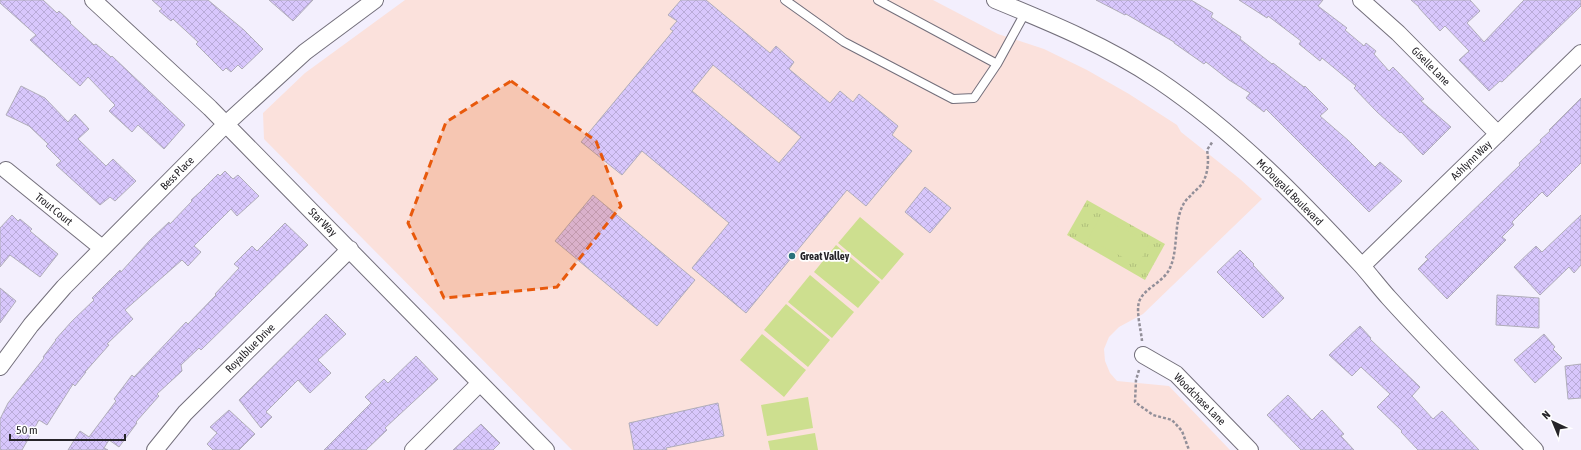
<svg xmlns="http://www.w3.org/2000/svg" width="1581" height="450" viewBox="0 0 1581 450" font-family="'Asap Condensed',sans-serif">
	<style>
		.education { fill: #fbe1dc }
		.park { fill: url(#park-tufts) }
		.pitch { fill: #cddf8f }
		.building { fill: url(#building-cross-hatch); stroke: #b0adb9; fill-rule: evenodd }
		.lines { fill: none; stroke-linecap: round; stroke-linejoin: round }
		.service-casing { stroke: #736f7b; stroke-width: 10 }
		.minor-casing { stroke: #736f7b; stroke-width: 18 }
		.path { stroke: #928f99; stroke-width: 2.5; stroke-dasharray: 3 2; stroke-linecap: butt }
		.service { stroke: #fff; stroke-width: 8 }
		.minor { stroke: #fff; stroke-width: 16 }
		.marked { fill: #e8590c; fill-opacity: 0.2; stroke: #e8590c; stroke-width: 3; stroke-dasharray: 8 5; stroke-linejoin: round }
		.poi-dot { fill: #29717b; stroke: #fff; stroke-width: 1.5 }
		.labels { text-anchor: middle; stroke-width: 3.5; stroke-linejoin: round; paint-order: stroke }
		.street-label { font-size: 11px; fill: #262429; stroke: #fff }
		.poi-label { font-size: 11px; font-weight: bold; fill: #262429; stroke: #fff; text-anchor: start }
	</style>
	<defs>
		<pattern id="park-tufts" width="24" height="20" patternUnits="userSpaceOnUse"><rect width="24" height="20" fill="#cddf8f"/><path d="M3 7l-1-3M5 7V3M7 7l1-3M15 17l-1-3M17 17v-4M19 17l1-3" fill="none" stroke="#b0bf7b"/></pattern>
		<pattern id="building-cross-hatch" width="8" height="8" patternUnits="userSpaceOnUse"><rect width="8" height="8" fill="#d8c7fc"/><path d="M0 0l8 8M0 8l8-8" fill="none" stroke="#b9abd8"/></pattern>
	</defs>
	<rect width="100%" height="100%" fill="#f3effd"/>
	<path class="education" d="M405,0H933L998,34L1044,49L1087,70L1129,94L1177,125L1181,132L1240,179L1262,199L1143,314L1119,327L1109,337L1104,349L1105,361L1110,373L1117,381L1169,386L1230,450H572L264,139L263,113L305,73Z"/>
	<path class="park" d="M1087,200L1165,244L1145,280L1067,235Z"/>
	<path class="pitch" d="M860,217L904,254L882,280L838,243Z
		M1100,217L1150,243L1138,265L1088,239Z
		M836,245L880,282L858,308L814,272Z
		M810,275L854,312L832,338L788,302Z
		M786,304L830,340L808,367L764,330Z
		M762,334L806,370L784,397L740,360Z
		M808,397L813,428L767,436L761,405Z
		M815,433L818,450H770L768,441Z"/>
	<path class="building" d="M0,0H43L57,13L59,11L71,22L70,23L94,45L96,44L111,57L112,56L185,125L164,149L138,125L132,132L109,111L115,105L88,77L80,86L30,40L36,35L0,3Z
		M152,0H208L244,30L263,49L242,69L238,65L231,72L226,68L223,71L196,44L198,42L173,19L171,21L159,11L162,9Z
		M269,0H313L293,21Z
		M681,0H706L770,53L776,46L794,62L789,69L830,103L840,91L853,102L859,94L898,126L892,135L912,151L866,206L847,190L746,313L692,268L729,223L642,151L622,175L581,142L673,31L670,29L677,21L668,15ZM713,65L801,137L779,163L692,91Z
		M1096,0H1191L1213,13L1211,17L1241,37L1240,39L1272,64L1273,63L1304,87L1305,86L1328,109L1320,116L1349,141L1375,167L1380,162L1402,181L1369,212L1266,109L1264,112L1246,98L1250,93L1229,80L1206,62L1204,64L1174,43V42L1126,14L1125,15Z
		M1239,0H1323L1318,6L1347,28L1345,30L1364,46L1366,43L1376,51L1374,54L1389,71L1393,67L1424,99L1421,101L1451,127L1423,155L1401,132L1400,133L1377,112L1354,88L1356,86L1322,58L1320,61L1299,44L1301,41L1268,16L1267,18Z
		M1411,0H1470L1480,11L1467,23L1484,42L1524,0H1581V6L1502,82L1500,81L1489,91L1459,60L1469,51L1445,26L1440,31L1419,8V7Z
		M21,86L45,98L68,122L75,114L89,129L78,139L106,166L113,159L136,181L115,201L110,197L100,205L56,165L61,161L46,146L48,144L29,126L6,115Z
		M1581,98V163L1547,197L1542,192L1512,222L1514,225L1502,237L1506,240L1447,299L1418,269L1428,259L1425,257L1520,165L1519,163L1541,142L1540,140L1550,131L1549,130Z
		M225,171L233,179L238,175L259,196L237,216L231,209L194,246L201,252L188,266L182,260L125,310L133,319L107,344L109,345L85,372H86L75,386L73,384L47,425L39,420L22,450H0V419L8,403L44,358L43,357L56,340H55L72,321L94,300L92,298L120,270L121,272L150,240L169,222L170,224L192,201L191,200L200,192L218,174L220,176Z
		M925,187L951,208L930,233L905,212Z
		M593,195L695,280L657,326L555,241Z
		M12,215L18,221L20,219L32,229L30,231L58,254L40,277L10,255L0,267V228Z
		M1581,215V265L1574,273L1569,267L1540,295L1514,267L1536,246L1542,252Z
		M285,223L308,245L201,350L199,348L181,365L182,371L157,394L159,396L136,422L137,423L119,447L109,440L104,448L108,450H68L80,431L89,437L116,401L114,399L132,375L134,377L186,322L188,324L216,295L215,294L239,268L234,264L252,246L257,251Z
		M1240,250L1254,264L1253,265L1284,298L1263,318L1217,272Z
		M0,288L16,301L0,323Z
		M1497,295L1539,298V328L1496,325Z
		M326,314L346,334L318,360L331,373L310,393L298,380L266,412L272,417L261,428L239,400Z
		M1360,326L1371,338L1370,339L1420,387L1412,396L1433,419L1442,411L1479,450H1418L1401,432L1402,431L1377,407L1390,394L1361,367L1352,376L1329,355Z
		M1544,334L1555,347L1553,349L1562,358L1535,383L1514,360Z
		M416,356L438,379L385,428L387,430L366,450H324L371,403L365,397L384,379L388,383Z
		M1581,364V398L1568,399L1565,366Z
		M1288,395L1312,420L1322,410L1344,434L1341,436L1354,450H1301L1267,415Z
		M718,403L724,436L666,448L667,450H634L629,423Z
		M229,410L255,434L239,450H213L207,444L217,433L210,427Z
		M481,424L500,443L493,450H453Z"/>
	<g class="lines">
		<g class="service-casing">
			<path id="service" d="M785,0L844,42L953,99L974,98L997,64L1025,13
				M878,0L997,64"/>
		</g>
		<g class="minor-casing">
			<path id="minor" d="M93,0L210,108L546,450
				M995,0C1051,23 1107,46 1158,80C1235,132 1299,198 1361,265C1371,276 1379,287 1389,298C1436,350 1486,399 1535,450
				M1361,0L1398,33L1498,134
				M6,170L102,248
				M1362,266L1581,53
				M1143,355L1176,374L1250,450
				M0,367L31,325L64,287L226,124L305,52L375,0
				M155,450L185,413L350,249
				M413,450L480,383"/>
		</g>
		<path class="path" d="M1142,341C1141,330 1136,312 1139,302C1143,289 1162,283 1169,270C1179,251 1173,224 1183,205C1185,200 1190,197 1193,193C1196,190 1201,186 1203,182C1208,173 1209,160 1207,150L1213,141
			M1139,370L1136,380L1135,402L1153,415L1172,420L1182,431L1189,450"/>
		<use href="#service" class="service"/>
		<use href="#minor" class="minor"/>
	</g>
	<path class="marked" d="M511,81L596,141L621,206L557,287L444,298L408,223L446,122Z"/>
	<circle class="poi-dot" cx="792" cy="256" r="4"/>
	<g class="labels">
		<g class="street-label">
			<text transform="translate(1431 66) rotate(45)" y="4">Giselle Lane</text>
			<text transform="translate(1471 160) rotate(-44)" y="4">Ashlynn Way</text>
			<text transform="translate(177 173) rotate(-45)" y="4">Bess Place</text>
			<text transform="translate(1290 192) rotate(45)" y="4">McDougald Boulevard</text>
			<text transform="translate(54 209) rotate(39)" y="4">Trout Court</text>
			<text transform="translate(323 222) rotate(45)" y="4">Star Way</text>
			<text transform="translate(250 348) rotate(-45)" y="4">Royalblue Drive</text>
			<text transform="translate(1200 399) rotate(45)" y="4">Woodchase Lane</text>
		</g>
		<g class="poi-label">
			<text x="800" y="260">Great Valley</text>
		</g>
	</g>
	<g transform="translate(1553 422) rotate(316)" stroke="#ffffff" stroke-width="3" paint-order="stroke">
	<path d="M0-3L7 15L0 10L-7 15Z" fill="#262429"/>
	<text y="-6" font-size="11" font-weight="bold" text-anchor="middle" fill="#262429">N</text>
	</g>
	<path d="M10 434v6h115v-6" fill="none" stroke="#262429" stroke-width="2"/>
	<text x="16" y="434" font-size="12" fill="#262429" stroke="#ffffff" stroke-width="3" paint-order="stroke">50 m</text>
</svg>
